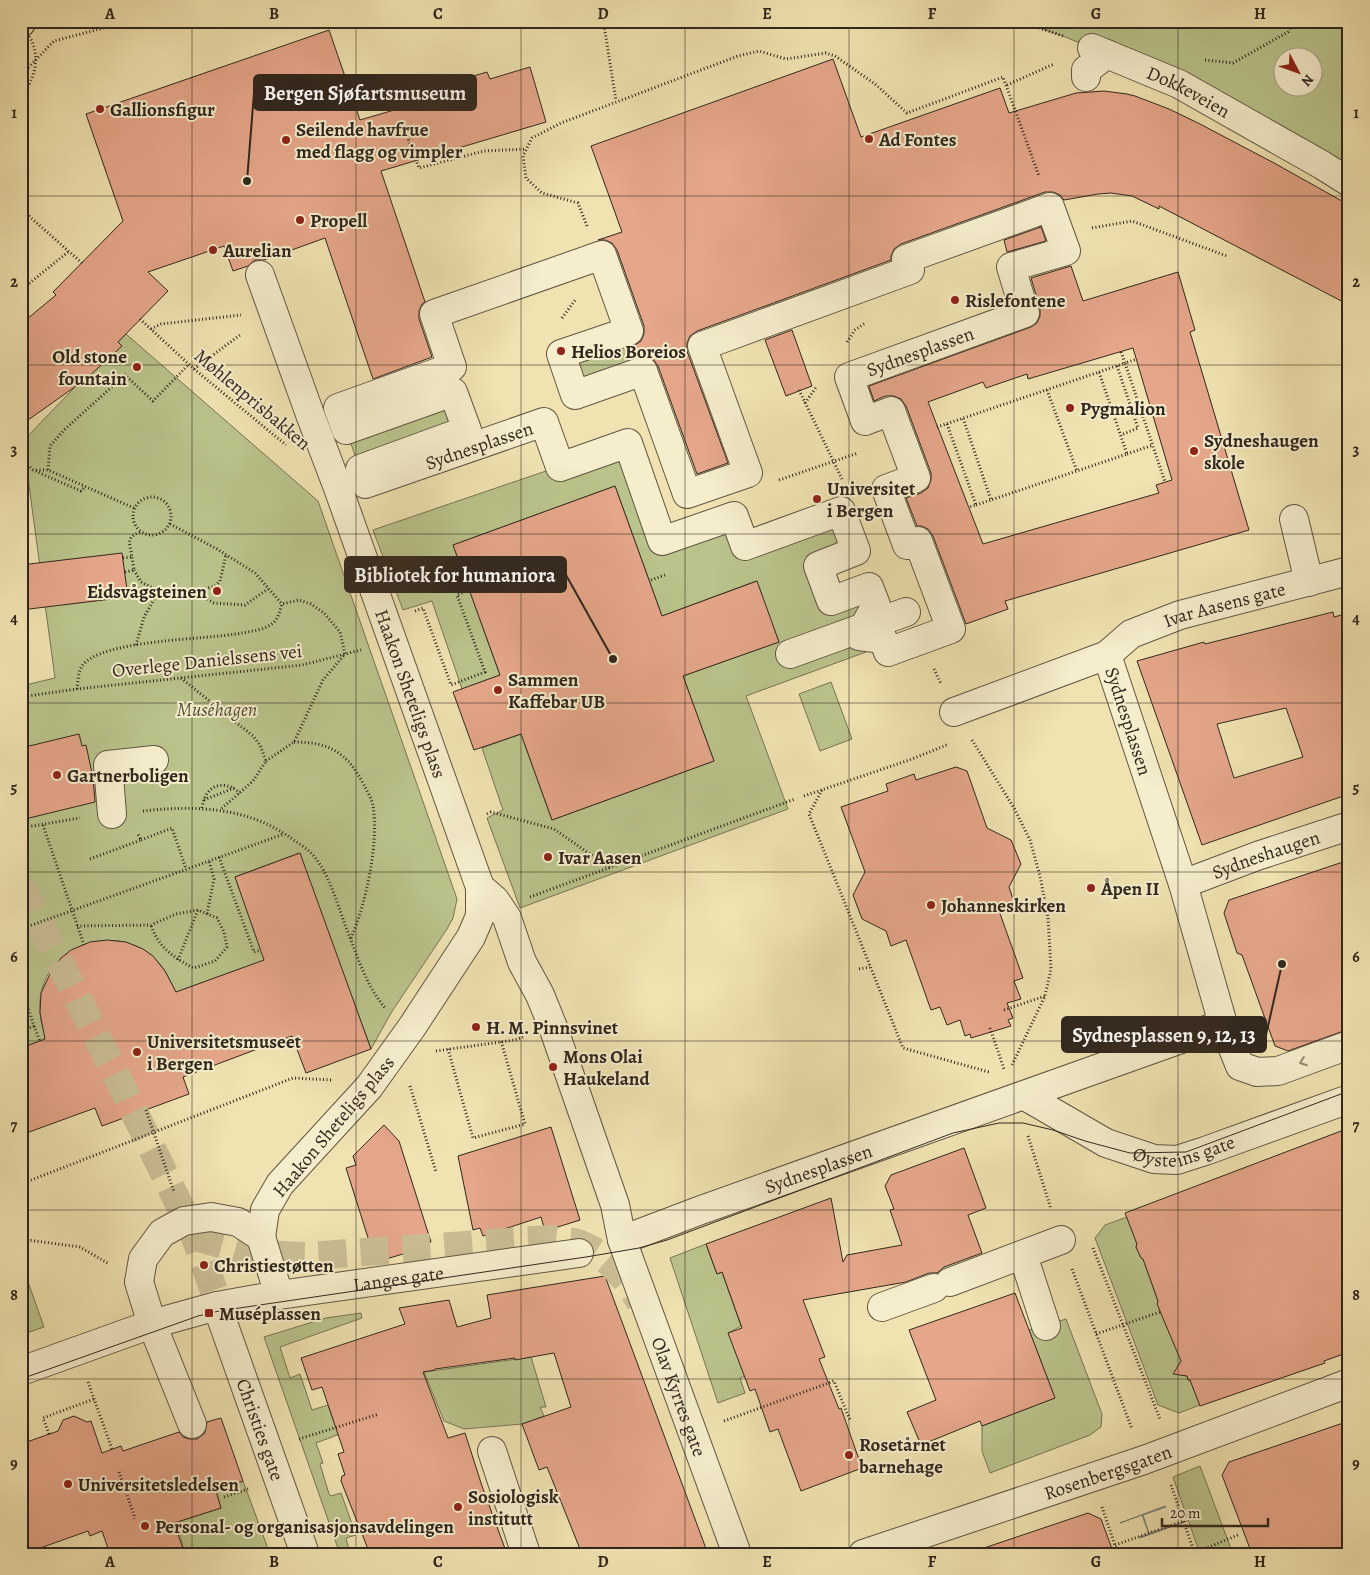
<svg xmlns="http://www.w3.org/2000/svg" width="1370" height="1575" viewBox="0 0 1370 1575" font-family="Alegreya,serif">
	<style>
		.green { fill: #bac38b; stroke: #767554; fill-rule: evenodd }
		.water { fill: #a0bbb8; stroke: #74807a }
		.building { fill: #e5a689; stroke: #31271e; fill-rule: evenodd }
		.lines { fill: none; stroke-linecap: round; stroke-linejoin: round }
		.minor-tunnel { stroke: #cabd94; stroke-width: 28; stroke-dasharray: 28 14; stroke-linecap: butt }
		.minor-casing { stroke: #615643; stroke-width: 30 }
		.highway-casing { stroke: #31271e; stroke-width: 30 }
		.path { stroke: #31271e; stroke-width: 3; stroke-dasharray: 1 2.5; stroke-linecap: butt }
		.minor { stroke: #f5edcc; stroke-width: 28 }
		.highway { stroke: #f0e3b1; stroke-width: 28 }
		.tram { stroke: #31271e; stroke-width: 1 }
		.path-bridge { stroke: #31271e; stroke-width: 3; stroke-dasharray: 1 2.5; stroke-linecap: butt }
		.oneway { stroke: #938a75 }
		.grid { fill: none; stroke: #31271e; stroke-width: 1; stroke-opacity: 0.55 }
		.poi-dot { fill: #8f2418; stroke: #f5edcc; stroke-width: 2 }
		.labels { text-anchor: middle; stroke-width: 4; stroke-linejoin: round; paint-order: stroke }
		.street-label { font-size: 19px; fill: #31271e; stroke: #f5edcc }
		.poi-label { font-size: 19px; font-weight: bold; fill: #31271e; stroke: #f5edcc; text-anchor: start }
		.park-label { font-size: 19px; font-style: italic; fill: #534e39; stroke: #f5edcc }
		.leader { fill: none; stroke: #31271e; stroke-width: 2 }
		.callout-dot { fill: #31271e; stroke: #f5edcc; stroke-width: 2 }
		.callout { fill: #31271e; stroke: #31271e; stroke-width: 2 }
		.callout-label { font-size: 20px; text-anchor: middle; font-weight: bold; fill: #fff }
		.neatline { fill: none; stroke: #31271e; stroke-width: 2 }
		.grid-label { font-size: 16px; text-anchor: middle; font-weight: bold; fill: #31271e }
	</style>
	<rect width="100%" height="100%" fill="#f0e3b1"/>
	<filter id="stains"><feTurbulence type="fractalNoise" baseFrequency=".004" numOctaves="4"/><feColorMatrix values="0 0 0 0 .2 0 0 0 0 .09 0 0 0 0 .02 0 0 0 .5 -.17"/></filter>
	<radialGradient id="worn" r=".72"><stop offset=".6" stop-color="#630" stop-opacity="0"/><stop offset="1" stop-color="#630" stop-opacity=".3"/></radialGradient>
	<path class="green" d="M1019,21H1345L1349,27V182L1159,76L1063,36ZM1282,58H1312V88H1282Z
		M629,331L643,371L575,395L561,354Z
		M126,334L318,501L457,899L453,918L447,929L391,1013L371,1049L299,853L235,877L265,960L176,992C169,979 164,966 153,957C116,923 50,944 41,994C38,1009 41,1024 46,1039L21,1048V686L55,678L23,441Z
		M453,392L467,430L360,469L346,430Z
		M628,443L662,541L734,516L745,546L841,511L856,551L819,566L831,601L869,587L885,645L746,696L788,809L520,908L487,818L503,810L482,748L521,734L552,820L714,761L683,676L779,642L756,581L662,616L615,486L453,545L500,675L462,689L432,601L403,610L373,530Z
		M831,682L852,739L820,751L799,694Z
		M1127,1217L1137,1244L1136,1247L1141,1258L1143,1259L1158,1301C1157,1309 1184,1364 1190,1376L1187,1377L1188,1380H1190L1200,1405L1179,1413L1158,1405L1095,1238L1105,1225Z
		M706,1244L717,1274L722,1272L741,1326L728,1333L750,1374L740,1378L745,1393L718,1403L670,1258Z
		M21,1262L44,1327L21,1335Z
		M361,1313L362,1318L280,1347L290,1378L300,1374L312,1410L328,1405L334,1422L354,1416L390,1415L316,1443L323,1463L320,1464L329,1494L331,1496L341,1493L356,1535L346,1538L350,1554H340L264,1337L326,1318Z
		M1066,1319L1102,1414L1101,1427L1090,1435L990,1473L982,1451V1426L1055,1398L1029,1330Z
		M531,1357L546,1407H540L544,1416L522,1424L464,1429L444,1421L424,1372Z
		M1200,1466L1233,1554H1200L1173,1477Z
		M243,1481L270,1554H185L177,1525L181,1521L221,1508L216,1491Z"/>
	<path class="water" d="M1165,1506L1166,1507L1143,1515L1149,1533L1187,1521L1140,1538L1139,1537L1149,1534L1142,1515L1120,1523Z"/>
	<path class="building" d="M329,30L360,120L449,94L446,84L487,72L490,79L530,67L546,122L381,171L425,302L422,304L419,311V319L432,357L373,379L325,238L264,260H255L248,266L233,271L224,246L148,272L168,291L118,342L122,346L86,379L21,425V324L56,295L53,292L123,221L86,114Z
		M833,59L861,137L1000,88L1009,113L1076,93L1104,91L1127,94L1135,96L1169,109L1200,124L1274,163L1349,205V305L1159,206V209L1132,196L1111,193L1098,194L1064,200L1060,195L1053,192H1045L901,244L894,249L891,256V260L697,331L690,336L687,343V351L728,463L697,474L658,366L653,359L645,356H638L634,346L641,341L644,334V326L617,250L612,243L605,240H598L622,232L591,146Z
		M1041,227L1046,241L1007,252L1004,240Z
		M1071,266L1083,301L1178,272L1195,330L1190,332L1249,530L1005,601L1008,609L966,624L933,536L928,529L921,526H917L906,498L921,493L928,488L931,480V473L906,406L901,399L894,396H885L874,401L869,386L1031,327L1037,323L1040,316V308L1031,278ZM1133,348L1172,480L1156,485L1159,493L983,544L928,402L983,382L986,388L1027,374L1028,379Z
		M792,330L812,386L786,396L765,340Z
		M615,486L662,616L757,581L779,642L683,676L714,761L552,820L521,734L474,750L453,692L500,675L453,545Z
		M122,553L128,597L21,610V565Z
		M1333,612L1334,617L1349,613V794L1202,845L1137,661L1204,642L1205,644ZM1286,708L1303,757L1234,778L1217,724Z
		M79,734L82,746L86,745L93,778L95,802L21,820V748Z
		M956,767L967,771L987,828L1011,840L1021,864L1009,887L1014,902L998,908L1023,978L1014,981L1021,999L1007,1003L1013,1018L1008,1020L1011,1026L971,1038L970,1034L965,1036L960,1020L947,1025L940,1007L931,1010L906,940L891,946L886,931L862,919L853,895L865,872L841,807L888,791L886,784L914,774L916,780Z
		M300,853L371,1049L306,1073L292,1036L183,1077L189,1094L102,1126L95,1108L21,1135V1048L45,1039L40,1013L41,993L50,974L61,958L71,950L90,942L107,940L126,942L143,949L153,956L165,971L176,992L264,960L235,877Z
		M1349,860V1029L1288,1051L1275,1046L1242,955L1237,953L1224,913L1229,900Z
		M384,1125L399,1141L431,1242L422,1245L423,1248L383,1260L382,1258L375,1260L346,1168L356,1165L353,1156Z
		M551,1127L580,1220L545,1231L541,1217L483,1236L480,1228L473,1230L458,1156Z
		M1349,1128V1352L1324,1361L1325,1363L1200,1406L1190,1380H1188L1187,1376L1173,1374L1181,1361L1162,1316L1157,1304L1158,1301L1143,1259L1141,1258L1136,1247L1137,1244L1125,1213Z
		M964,1148L986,1208L968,1215L982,1253L944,1267L937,1273H929L906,1282L803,1300L825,1357L819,1359L839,1409L841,1408L862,1468L801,1491L778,1429L770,1432L755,1389L750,1391L728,1333L742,1328L722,1272L717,1274L706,1244L831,1198L843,1262L847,1255L902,1245L890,1210L894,1209L885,1186L891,1175Z
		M605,1276L708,1554H582L547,1467L539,1470L522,1424L571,1407L554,1353L515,1360V1358L435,1369V1370L423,1372L448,1438L465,1433L482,1486L507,1554H370L341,1481L342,1476L345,1475L338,1454L344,1452L322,1387L312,1390L301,1358L405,1324L399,1308L449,1300L457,1327L491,1318L487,1295Z
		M1015,1293L1055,1398L982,1426L980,1421L921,1445L907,1412L936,1400L909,1330Z
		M74,1416L87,1422L91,1421L102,1453L121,1446L123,1451L179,1432L183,1437L189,1439H197L205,1433L207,1422L221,1418L243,1481L216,1491L221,1508L174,1523L185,1554H110L102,1531L90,1536L88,1531L29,1552L28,1549L21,1551V1444L58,1431L63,1420Z
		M1349,1421V1554H1252L1222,1475L1229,1462Z
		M1088,1513L1101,1519L1114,1554H982L981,1549Z"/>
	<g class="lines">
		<path class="minor-tunnel" d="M21,886L124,1091L195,1237L227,1328
			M195,1237L256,1254L308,1256L550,1239C558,1240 566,1241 574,1242C604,1250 625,1277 640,1302"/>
		<g class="minor-casing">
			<g id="minor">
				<path id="s1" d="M1092,48L1179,84L1322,165L1349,182"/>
				<path d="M1086,77V70L1107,54"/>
				<path d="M1050,207L1066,251L1011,267L1025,313L849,377L865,421L891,411L916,478L886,489L907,545L918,541L951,629L888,652L883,639L859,636L876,605L869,587L831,601L818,566L856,551L841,511L745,546L734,516L662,541L628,443L560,467L544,422L365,484L360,469L467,430L453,392L346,430L338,408L452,367L434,314L602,255L629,331L561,354L575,395L643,371L687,494L748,473L702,346L910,270L906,259Z"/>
				<path id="s2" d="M260,275L311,417L338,488L480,887V916L471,937L412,1027L369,1087L280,1184L265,1210L261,1237"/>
				<path d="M1294,519L1309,582"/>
				<path d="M790,654L906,612"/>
				<path id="s3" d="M1107,655L1131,634L1180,615L1349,571"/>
				<path d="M112,814L108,765L154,760"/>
				<path id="s4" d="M1183,884L1257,856L1349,826"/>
				<path id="s5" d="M480,887L495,900L507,918L522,962L540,995L553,1027L615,1205L622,1240L737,1554"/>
				<path d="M1223,1024L1240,1066L1257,1072L1278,1071L1349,1045"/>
				<path id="s6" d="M1025,1096L1106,1143L1154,1159L1177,1160L1205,1151L1349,1099"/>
				<path id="s7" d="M622,1240L701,1210L1223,1024L1183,884L1107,655L954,712"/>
				<path d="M1023,1255L1046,1326"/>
				<path d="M950,1282L1061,1240"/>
				<path id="s8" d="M217,1306L305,1554"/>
				<path d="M882,1307L934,1288"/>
				<path id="s9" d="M21,1371L152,1324L217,1306L279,1295L579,1253"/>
				<path d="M192,1424L152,1324L139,1282L143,1259L162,1233L184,1221L211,1217L238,1222L261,1237L279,1295"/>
				<path d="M492,1451L526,1554"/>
				<path id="s10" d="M863,1554L1144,1460L1349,1383"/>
			</g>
		</g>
		<g class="highway-casing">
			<path id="highway" d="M21,23L22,21"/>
		</g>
		<path class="path" d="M1019,21L1063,36
			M1345,21L1349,27
			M604,25L616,101
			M1205,60L1233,63L1288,32L1293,21
			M21,75L54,41L130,21
			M1007,85L1054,64
			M406,133L419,168L484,151L526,149
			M21,209L82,263
			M587,226L578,203L542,193L526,178L523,156L532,138L561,123L738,56L759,51L786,59L826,53L835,56L875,84L907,113L1003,77L1039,176
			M1092,228L1132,221L1227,256
			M21,290L68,252
			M562,318L576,299
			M140,319L194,369L286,445
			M151,329L161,324L241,315
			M847,342L855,330L865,323
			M1121,352L1125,363L1137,359
			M1117,366L1138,428L1121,435
			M194,369L240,335
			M1099,372L1125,363L1165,482
			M799,390L842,479
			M1047,390L1077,471
			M805,403L817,386
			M947,424L976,505L969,507
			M937,427L1099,372L1127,454L991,500L963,418
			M1127,454L1153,445
			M25,462L33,470L81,491L85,487
			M36,470H48
			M779,480L858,453
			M133 516a19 19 0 1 1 38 0a19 19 0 1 1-38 0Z
			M976,505L991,500
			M134,508L48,470L50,446L64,430L125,375L153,401L189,364
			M170,524L217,549L255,573L282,604
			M123,558L132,557C130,543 125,538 140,532
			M134,570L141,582L159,591L195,592L215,586L220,581L226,555
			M125,572L134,570L132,557
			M651,580L665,575
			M195,592L214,603L245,605L268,589
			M415,611L423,608L451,685L485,672L457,595L469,590
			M136,645L144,617L159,591
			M934,669L941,684
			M181,678L253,736L260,745L266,761L253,781L221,809
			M77,689C78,682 78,672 82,666C101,639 207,640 242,633C252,631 266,630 274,622C279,617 280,610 282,604
			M21,697L77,689L302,665L361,650
			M972,740L1014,808L1030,840L1040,876L1048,918L1051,969L1045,996L1012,1065
			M294,742C329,742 347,752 364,785C367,791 372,799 373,806C379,843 366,904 351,938
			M266,761L294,742L323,680L345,654L340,632L324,613L311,604L299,600L282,604
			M822,790L809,814L903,1048L989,1072
			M804,796L912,759L949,744
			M204,800L234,788
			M202,808C205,786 222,778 240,793
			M143,811C198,805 250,807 295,841C301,845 309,850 313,855C330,875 337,904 346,927C357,955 366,986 386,1009
			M487,814L491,812L554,829L610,868
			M43,825L84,945
			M21,828L80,818
			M141,840L172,828L186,869
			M219,857L254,952L261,950
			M90,859L141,840L138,834
			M530,897L795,799
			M207,914L214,879L209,861
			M77,926L151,925L176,914L198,910L217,918L224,932L227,947L215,961L194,968C175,959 158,947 151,925
			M21,929L284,834
			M178,960L198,910
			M859,969L870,967
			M21,986L34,1026L21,1031
			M1004,1010L1045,996
			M34,1026L40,1041
			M990,1028L1004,1069
			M448,1049L473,1138L525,1124L501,1041
			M436,1051L515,1040L523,1037
			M410,1086L436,1172
			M146,1110L174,1192
			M1028,1136L1051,1209
			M21,1184L293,1078L332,1080
			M21,1223L28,1240L80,1247L109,1264
			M1093,1248L1160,1419
			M1072,1269L1132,1429
			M1096,1334L1160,1312
			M88,1382L112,1449
			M724,1421L834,1381L850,1420
			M49,1434L43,1418L94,1399
			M299,1439L379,1414
			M119,1472L134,1515V1519
			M1171,1485L1195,1554
			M224,1497L248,1489
			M1102,1507L1118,1554
			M332,1531L350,1524
			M1115,1545L1184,1521
			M1195,1553L1240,1534"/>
		<use href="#minor" class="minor"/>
		<use href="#highway" class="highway"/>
		<path class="tram" d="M21,1379L198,1316L219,1311L586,1257L639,1248L667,1240L953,1133L999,1123H1023L1053,1130L1085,1141L1130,1153L1186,1152L1349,1091"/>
		<path class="path-bridge" d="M21,25C43,50 38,73 21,98"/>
	</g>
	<defs><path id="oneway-chevron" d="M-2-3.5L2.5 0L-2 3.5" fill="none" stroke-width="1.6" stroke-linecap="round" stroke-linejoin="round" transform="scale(1.25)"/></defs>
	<use class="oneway" href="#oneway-chevron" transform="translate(1303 1062) rotate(160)"/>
	<path class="grid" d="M192,21V1554M356,21V1554M521,21V1554M685,21V1554M849,21V1554M1014,21V1554M1178,21V1554M21,196H1349M21,365H1349M21,534H1349M21,703H1349M21,872H1349M21,1041H1349M21,1210H1349M21,1379H1349"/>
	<g class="poi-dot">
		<circle cx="100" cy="109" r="5"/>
		<circle cx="869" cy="139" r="5"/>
		<circle cx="286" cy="140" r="5"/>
		<circle cx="300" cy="220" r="5"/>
		<circle cx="213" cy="250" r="5"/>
		<circle cx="955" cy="300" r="5"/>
		<circle cx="561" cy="351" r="5"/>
		<circle cx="137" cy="367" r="5"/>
		<circle cx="1070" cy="408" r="5"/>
		<circle cx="1194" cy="451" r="5"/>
		<circle cx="817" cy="499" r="5"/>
		<circle cx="217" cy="591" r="5"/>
		<circle cx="498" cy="690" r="5"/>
		<circle cx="57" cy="775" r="5"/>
		<circle cx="548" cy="857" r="5"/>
		<circle cx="1091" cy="888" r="5"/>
		<circle cx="931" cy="905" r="5"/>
		<circle cx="476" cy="1027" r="5"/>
		<circle cx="137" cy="1052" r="5"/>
		<circle cx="553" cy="1067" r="5"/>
		<circle cx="204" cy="1265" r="5"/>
		<rect x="204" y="1308" width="10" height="10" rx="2.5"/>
		<circle cx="849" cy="1455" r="5"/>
		<circle cx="68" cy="1484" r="5"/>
		<circle cx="458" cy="1507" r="5"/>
		<circle cx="145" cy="1526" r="5"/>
	</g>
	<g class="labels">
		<g class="street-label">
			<text dy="7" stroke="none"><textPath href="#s1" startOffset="106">Dokkeveien</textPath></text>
			<text transform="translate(920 351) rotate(-20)" y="7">Sydnesplassen</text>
			<text transform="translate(253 399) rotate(40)" y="7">Møhlenprisbakken</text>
			<text transform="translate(479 445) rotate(-19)" y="7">Sydnesplassen</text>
			<text dy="7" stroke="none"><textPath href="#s3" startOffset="130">Ivar Aasens gate</textPath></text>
			<text transform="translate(207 660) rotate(-6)" y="7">Overlege Danielssens vei</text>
			<text dy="7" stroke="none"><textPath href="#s2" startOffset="445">Haakon Sheteligs plass</textPath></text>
			<text transform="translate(1129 721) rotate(72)" y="7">Sydnesplassen</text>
			<text dy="7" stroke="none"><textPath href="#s4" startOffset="88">Sydneshaugen</textPath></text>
			<text transform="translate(333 1126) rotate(-50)" y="7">Haakon Sheteligs plass</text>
			<text dy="7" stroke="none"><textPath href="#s6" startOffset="175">Øysteins gate</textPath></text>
			<text dy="7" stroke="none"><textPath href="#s7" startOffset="209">Sydnesplassen</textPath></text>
			<text dy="7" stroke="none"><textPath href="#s9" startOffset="390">Langes gate</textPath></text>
			<text dy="7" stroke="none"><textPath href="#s5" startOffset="551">Olav Kyrres gate</textPath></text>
			<text dy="7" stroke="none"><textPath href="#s8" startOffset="131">Christies gate</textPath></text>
			<text dy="7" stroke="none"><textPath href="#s10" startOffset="258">Rosenbergsgaten</textPath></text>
		</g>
		<g class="poi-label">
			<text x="110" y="116">Gallionsfigur</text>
			<text x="296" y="136">Seilende havfrue<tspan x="296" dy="22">med flagg og vimpler</tspan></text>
			<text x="879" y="146">Ad Fontes</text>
			<text x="310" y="227">Propell</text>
			<text x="223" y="257">Aurelian</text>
			<text x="965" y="307">Rislefontene</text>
			<text x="571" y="358">Helios Boreios</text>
			<text x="127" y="363" text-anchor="end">Old stone<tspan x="127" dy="22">fountain</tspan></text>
			<text x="1080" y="415">Pygmalion</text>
			<text x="1204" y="447">Sydneshaugen<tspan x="1204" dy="22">skole</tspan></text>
			<text x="827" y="495">Universitet<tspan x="827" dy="22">i Bergen</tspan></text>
			<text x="207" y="598" text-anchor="end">Eidsvågsteinen</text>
			<text x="508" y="686">Sammen<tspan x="508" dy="22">Kaffebar UB</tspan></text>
			<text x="67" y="782">Gartnerboligen</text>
			<text x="558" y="864">Ivar Aasen</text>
			<text x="1101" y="895">Åpen II</text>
			<text x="941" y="912">Johanneskirken</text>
			<text x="486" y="1034">H. M. Pinnsvinet</text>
			<text x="147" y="1048">Universitetsmuseet<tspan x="147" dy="22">i Bergen</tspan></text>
			<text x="563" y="1063">Mons Olai<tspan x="563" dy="22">Haukeland</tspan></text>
			<text x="214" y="1272">Christiestøtten</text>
			<text x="219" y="1320">Muséplassen</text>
			<text x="859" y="1451">Rosetårnet<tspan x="859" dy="22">barnehage</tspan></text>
			<text x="78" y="1491">Universitetsledelsen</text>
			<text x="468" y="1503">Sosiologisk<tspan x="468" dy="22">institutt</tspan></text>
			<text x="155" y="1533">Personal- og organisasjonsavdelingen</text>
		</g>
		<g class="park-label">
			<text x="217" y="716">Muséhagen</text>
		</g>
	</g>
	<path class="leader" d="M247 181L254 93M613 659L566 575M1282 964L1266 1035"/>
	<g class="callout-dot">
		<circle cx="247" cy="181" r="5"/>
		<circle cx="613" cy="659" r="5"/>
		<circle cx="1282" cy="964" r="5"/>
	</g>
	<g class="callout">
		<rect x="254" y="75" width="222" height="35" rx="5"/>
		<rect x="345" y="557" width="221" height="35" rx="5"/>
		<rect x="1062" y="1017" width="204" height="35" rx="5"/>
	</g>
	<g class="callout-label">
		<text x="365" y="100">Bergen Sjøfartsmuseum</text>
		<text x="455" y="582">Bibliotek for humaniora</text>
		<text x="1164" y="1042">Sydnesplassen 9, 12, 13</text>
	</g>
	<rect width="1370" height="1575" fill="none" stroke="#f0e3b1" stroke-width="55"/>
	<g transform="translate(1298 72) rotate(131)"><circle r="24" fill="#f5edcc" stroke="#a79e86"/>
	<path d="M0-4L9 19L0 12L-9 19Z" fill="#8f2418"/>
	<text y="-8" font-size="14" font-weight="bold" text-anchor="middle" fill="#31271e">N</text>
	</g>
	<path d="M1162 1518v8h106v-8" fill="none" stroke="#31271e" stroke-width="2.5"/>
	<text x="1170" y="1518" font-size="15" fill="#31271e" stroke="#f5edcc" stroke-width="4" paint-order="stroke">20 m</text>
	<rect x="28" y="28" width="1314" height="1520" class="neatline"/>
	<g class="grid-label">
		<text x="110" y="19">A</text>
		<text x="274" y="19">B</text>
		<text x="438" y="19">C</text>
		<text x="603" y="19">D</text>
		<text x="767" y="19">E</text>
		<text x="932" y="19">F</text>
		<text x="1096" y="19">G</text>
		<text x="1260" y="19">H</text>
		<text x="14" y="118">1</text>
		<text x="1356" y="118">1</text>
		<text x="14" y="287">2</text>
		<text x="1356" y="287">2</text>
		<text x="14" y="455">3</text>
		<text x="1356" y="455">3</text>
		<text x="14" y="624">4</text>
		<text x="1356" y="624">4</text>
		<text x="14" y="793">5</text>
		<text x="1356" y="793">5</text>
		<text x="14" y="962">6</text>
		<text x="1356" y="962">6</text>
		<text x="14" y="1131">7</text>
		<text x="1356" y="1131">7</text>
		<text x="14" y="1300">8</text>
		<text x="1356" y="1300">8</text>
		<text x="14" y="1469">9</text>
		<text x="1356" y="1469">9</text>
		<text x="110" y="1567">A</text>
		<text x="274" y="1567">B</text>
		<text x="438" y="1567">C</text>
		<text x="603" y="1567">D</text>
		<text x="767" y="1567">E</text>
		<text x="932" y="1567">F</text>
		<text x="1096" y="1567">G</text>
		<text x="1260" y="1567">H</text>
	</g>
	<rect width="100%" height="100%" filter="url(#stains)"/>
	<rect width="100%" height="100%" fill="url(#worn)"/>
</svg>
